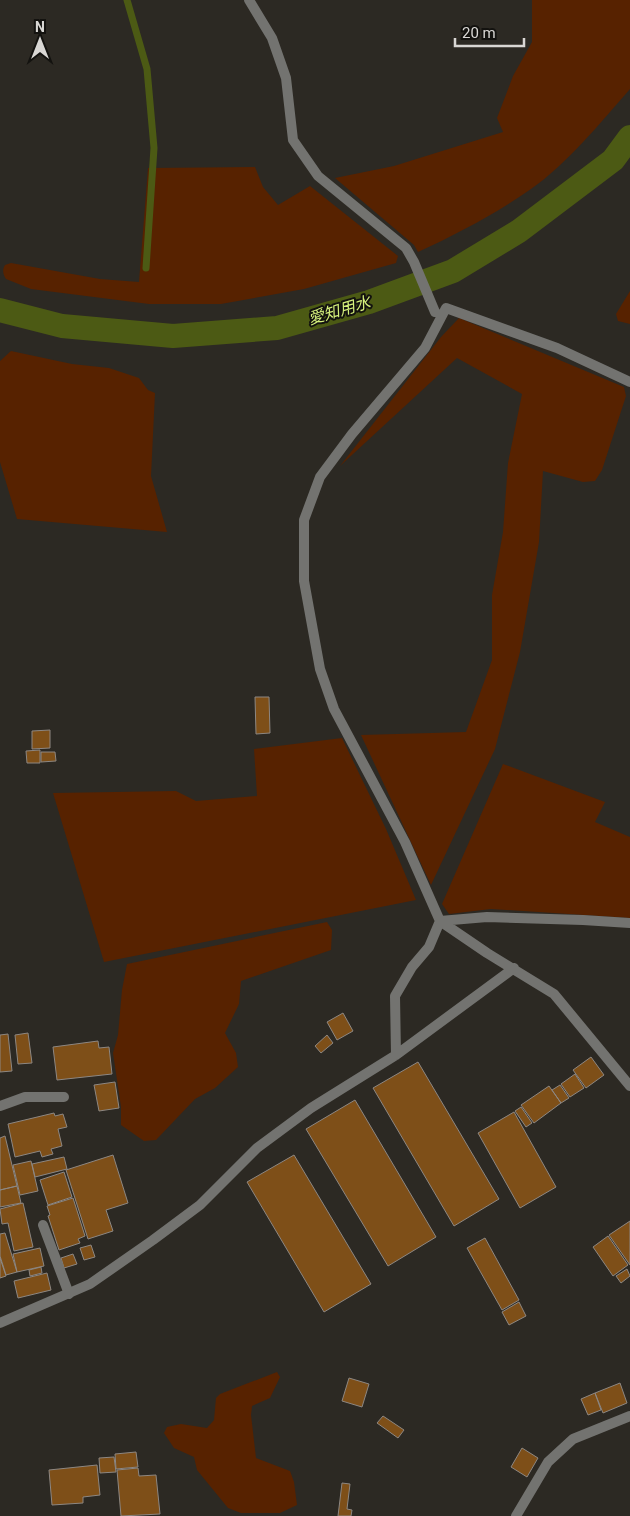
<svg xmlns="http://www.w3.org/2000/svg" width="630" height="1516" viewBox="0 0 630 1516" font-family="Roboto,'Noto Sans JP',sans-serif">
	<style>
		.green { fill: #572200 }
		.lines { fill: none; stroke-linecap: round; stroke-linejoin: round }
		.stream { stroke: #4c5a14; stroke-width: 7 }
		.canal { stroke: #4c5a14; stroke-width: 24 }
		.building { fill: #7e4f18; stroke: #8d8782 }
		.service { stroke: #737370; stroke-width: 10 }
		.minor { stroke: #737370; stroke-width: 10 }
		.labels { text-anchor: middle; stroke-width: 4; stroke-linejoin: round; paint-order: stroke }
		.water-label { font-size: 16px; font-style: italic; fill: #d6f17c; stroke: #13120f }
	</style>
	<rect width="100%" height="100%" fill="#2c2923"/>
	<path class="green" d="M532,0H630V89C602,121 566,165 531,189C495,214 457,234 418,252L414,245L335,178L394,166L503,132L497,118L513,76L532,42Z
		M255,167L263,187L278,205L310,186L398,256L396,263L304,289L221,304H149L31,289L6,279C3,274 2,270 5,265L11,263L100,279L139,282L148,168Z
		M630,291V324L618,321L616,314Z
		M459,318L624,387L626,396L602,470L595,481L583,482L543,471L539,542L520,652L495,749L431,885L361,735L466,732L492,660V595L503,532L508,463L522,394L457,358L340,466L441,337Z
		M11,351L72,364L109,368L139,378L148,390L155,393L151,476L167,532L17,519L0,462V361Z
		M342,738L386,829L416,900L104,962L53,793L176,791L196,801L257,796L254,749Z
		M503,764L605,802L595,822L630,837V918L491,909L449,914L442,904Z
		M327,922L332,930L331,950L241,981L239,1004L225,1033L236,1053L238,1067L215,1088L195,1099L156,1140L144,1141L121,1125V1107L113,1053L118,1035L122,990L127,964Z
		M277,1372L280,1377L270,1398L252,1406L251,1415L256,1458L290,1471L294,1482L297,1505L280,1513H241L228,1508L197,1470L194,1457L174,1448L164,1433L167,1427L181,1424L207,1428L214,1420L216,1398L220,1394Z"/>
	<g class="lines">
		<path class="stream" d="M127,0L147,69L154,148L146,268"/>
		<path class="canal" d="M0,310L62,326L173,336L277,328L369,302L453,271L519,231L613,160L630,137"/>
	</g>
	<path class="building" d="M255,697H269L270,733L256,734Z
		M50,730V748L32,749V731Z
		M40,750V763H27L26,751Z
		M41,752H55L56,761L41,762Z
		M343,1013L353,1031L337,1040L327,1022Z
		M28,1033L32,1063L18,1064L15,1035Z
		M8,1034L12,1071L0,1072V1035Z
		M327,1035L333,1043L321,1053L315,1046Z
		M98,1041L99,1048L109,1047L112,1074L57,1080L53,1047Z
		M591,1057L604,1075L586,1088L573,1070Z
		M418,1062L499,1199L454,1226L373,1088Z
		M575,1074L584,1088L570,1097L561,1084Z
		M115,1082L119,1108L99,1111L94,1085Z
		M560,1085L569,1098L561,1103L552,1090Z
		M549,1086L561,1103L534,1123L521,1105Z
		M355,1100L436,1237L388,1266L306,1129Z
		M521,1107L532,1123L526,1127L515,1111Z
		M514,1112L556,1187L520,1208L478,1133Z
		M54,1113L55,1116L63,1114L67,1127L58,1129L62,1146L51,1149L53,1154L42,1157L40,1151L15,1157L8,1124Z
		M5,1136L17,1186L0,1190V1138Z
		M113,1155L128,1203L106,1210L113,1231L88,1239L66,1170Z
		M294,1155L371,1284L324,1312L247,1182Z
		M64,1157L67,1169L35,1177L32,1164Z
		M31,1161L38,1191L20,1195L13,1165Z
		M64,1172L72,1197L48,1205L40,1180Z
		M17,1186L21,1203L0,1207V1190Z
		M73,1198L85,1236L78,1239L80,1243L59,1250L48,1216L50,1215L47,1206Z
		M23,1203L33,1247L14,1251L8,1223L2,1224L0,1209Z
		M630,1221V1265L609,1235Z
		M5,1233L17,1272L6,1275L0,1256V1234Z
		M608,1236L628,1265L613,1276L593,1247Z
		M485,1238L519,1300L502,1310L467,1248Z
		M91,1245L95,1257L84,1260L80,1248Z
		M40,1248L44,1266L17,1272L13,1254Z
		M73,1254L77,1264L64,1268L61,1258Z
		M0,1258L6,1276L0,1278Z
		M41,1267L42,1273L30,1276L29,1270Z
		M627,1269L630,1276L621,1283L616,1276Z
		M47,1273L51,1290L18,1298L14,1281Z
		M519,1302L526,1316L509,1325L502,1312Z
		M349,1378L369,1384L362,1407L342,1401Z
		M620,1383L627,1403L603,1413L595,1393Z
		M595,1393L601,1410L588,1415L581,1399Z
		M383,1416L404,1430L398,1438L377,1423Z
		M522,1448L538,1458L527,1477L511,1467Z
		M136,1452L138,1467L116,1469L115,1454Z
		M114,1457L116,1472L100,1473L99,1458Z
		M97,1465L100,1495L83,1497V1503L52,1505L49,1470Z
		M138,1468L139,1476L156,1475L160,1514L121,1516L117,1470Z
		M342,1483L350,1484L347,1509L352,1510L351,1516H338Z"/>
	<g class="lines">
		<path class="service" d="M0,1106L25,1097H64
			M43,1225L69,1294"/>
		<path class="minor" d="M249,0L272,38L286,78L293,140L318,176L406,248L414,262L435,312
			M630,382L557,348L446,308L425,348L352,434L320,477L304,520V581L320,669L334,709L405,842L440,921L487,953L554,994L630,1086
			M440,921L487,917L583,920L630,923
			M396,1055L395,996L412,967L429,947L440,921
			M0,1323L90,1284L153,1240L200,1205L257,1148L311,1108L396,1055L514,968
			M516,1516L548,1462L573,1439L630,1416"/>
	</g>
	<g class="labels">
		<g class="water-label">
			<text transform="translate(339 310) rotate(-16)" y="6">愛知用水</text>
		</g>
	</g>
	<g transform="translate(40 40)" stroke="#13120f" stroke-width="4" paint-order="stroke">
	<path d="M0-4L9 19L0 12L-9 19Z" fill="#d9d7d4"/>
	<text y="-8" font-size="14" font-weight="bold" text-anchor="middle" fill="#d9d7d4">N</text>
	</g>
	<path d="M455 38v8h69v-8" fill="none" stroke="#d9d7d4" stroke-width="2.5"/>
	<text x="462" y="38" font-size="15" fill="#d9d7d4" stroke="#13120f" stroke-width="4" paint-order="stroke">20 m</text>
</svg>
